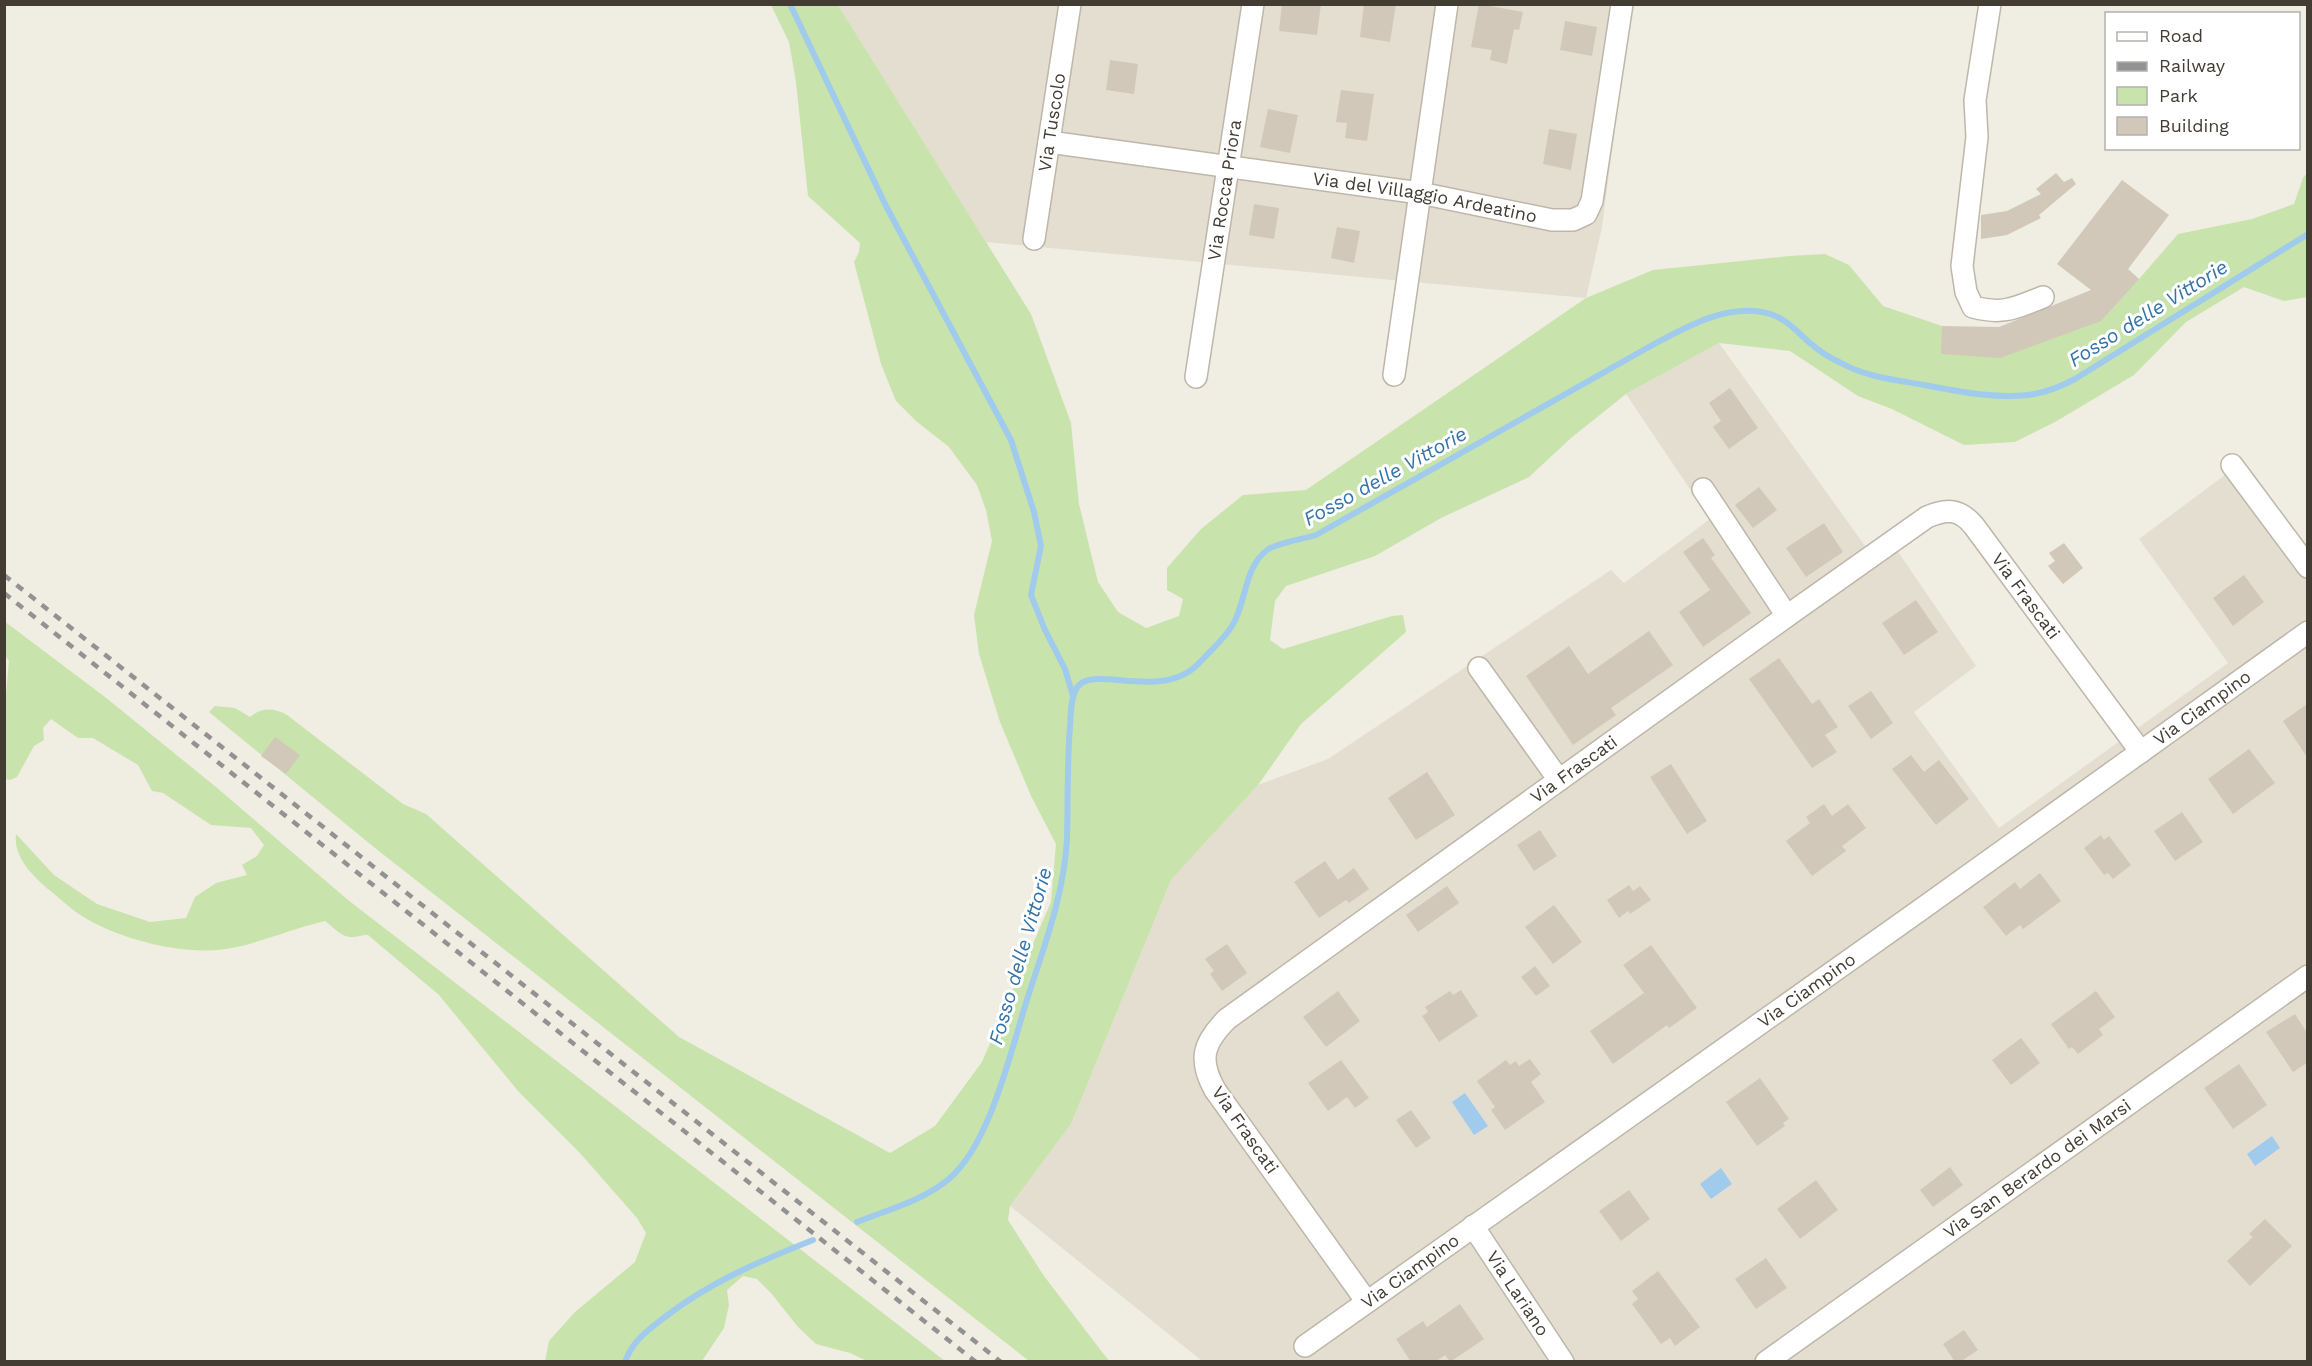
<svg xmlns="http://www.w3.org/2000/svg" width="2312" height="1366" viewBox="0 0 2312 1366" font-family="'Work Sans',sans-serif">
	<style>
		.residential { fill: #e4ded1 }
		.green { fill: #c9e3ad }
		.water { fill: #a0cbec }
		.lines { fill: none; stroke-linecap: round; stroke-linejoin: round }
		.stream { stroke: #a0cbec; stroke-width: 6 }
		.building { fill: #d1c8b9 }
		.street-casing { stroke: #beb7a9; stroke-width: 24 }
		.street { stroke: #fff; stroke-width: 21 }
		.rail { stroke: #929292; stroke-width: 4.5; stroke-dasharray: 8 8; stroke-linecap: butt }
		.labels { text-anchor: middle; stroke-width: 6; stroke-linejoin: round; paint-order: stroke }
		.street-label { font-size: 18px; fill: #423c33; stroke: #fff }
		.water-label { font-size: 20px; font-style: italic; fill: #3373a7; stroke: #fff }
	</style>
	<rect width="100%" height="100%" fill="#f0ede3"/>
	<path class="residential" d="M838,5H1631L1602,227L1586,298L986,242Z
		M1719,343L1868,550L1888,537L1976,666L1914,712L1999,828L2228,663L2139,539L2241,463L2307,555V1361H1202L1010,1206L1071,1124L1171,880L1258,785L1328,759L1611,570L1624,583L1710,519L1626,394Z"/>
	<path class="green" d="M771,5H838L1031,314L1071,423L1079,504L1098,582L1118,612L1146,628L1179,616L1183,599L1167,590V568L1201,529L1243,495L1306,490L1586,298L1653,270L1789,256L1825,254L1849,265L1883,306L1942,326V354L2139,279L2178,234L2252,219L2294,204L2303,178L2307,173V297L2284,301L2244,287L2186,322L2134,375L2055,422L2015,442L1964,445L1892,409L1858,396L1790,351L1719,343L1626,394L1571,438L1529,477L1441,518L1375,556L1286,586L1275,601L1270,640L1283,649L1392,616L1403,615L1406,632L1301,724L1258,785L1171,880L1071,1124L1010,1206L1008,1220L1044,1276L1109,1361H1029L375,848L209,712L215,706L235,708L250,717C262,707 274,708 287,715L403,804L426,814L679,1037L890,1153L935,1126L982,1062L1051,902L1056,844L1031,796L1000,722L979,654L974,615L992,541L986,510L977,485L949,447L916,421L896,401L881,364L854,262L859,252L860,243L808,196L796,82L789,42Z
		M4,621L105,697L216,787L348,900L945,1361H867L850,1353L816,1344L798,1327L771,1293L757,1279L743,1276L727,1290L729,1305L724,1328L702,1361H545L549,1341L575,1312L635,1262L646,1233L637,1218L579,1152L518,1091L439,995L368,935C361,935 358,937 352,937C342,938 332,926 325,921C295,928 267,940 237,947C191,958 122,941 82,916C72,910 63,901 53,893C36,879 13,859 16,834L54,875L97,904L150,922L186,918L195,897L216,883L247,875L242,865L257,856L264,845L251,828L211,825L163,793L152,791L138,765L93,738H78L51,719L43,728L44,740L34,746L17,777L10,780L5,779L4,716L9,661L5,655Z"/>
	<path class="water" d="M1465,1093L1488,1126L1474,1135L1452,1102Z
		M2272,1136L2280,1148L2255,1166L2247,1154Z
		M1721,1168L1732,1184L1711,1199L1700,1184Z"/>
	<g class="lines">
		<path class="stream" d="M790,4L886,206L1011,440L1034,512L1041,546L1031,595L1045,630L1065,669L1073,696
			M857,1222C887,1210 925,1200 950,1178C990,1143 1010,1054 1026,1003C1043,949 1064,896 1067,839C1068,801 1067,764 1070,726C1071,715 1070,700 1076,689C1091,661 1163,705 1201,661C1211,650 1224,639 1232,626C1247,602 1243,569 1267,550C1276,543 1304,539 1316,535L1647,348C1681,330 1721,305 1762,312C1783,315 1795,330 1810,343C1819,351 1830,358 1841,363C1866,377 1896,380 1924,385C1958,391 1993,399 2028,395C2044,393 2060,387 2075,379L2308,234
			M625,1362C632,1341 648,1330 665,1317C710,1282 760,1261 813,1240"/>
	</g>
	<path class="building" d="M1282,4H1321L1317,35L1279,31Z
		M1364,4H1396L1390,42L1360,37Z
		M1479,4L1523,12L1519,30L1514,29L1507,64L1490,60L1492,50L1471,47Z
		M1565,21L1597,27L1592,56L1560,50Z
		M1110,60L1138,64L1134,94L1106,90Z
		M1341,90L1374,94L1367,141L1345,138L1347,123L1336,122Z
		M1268,109L1298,115L1290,153L1260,147Z
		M1549,129L1577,134L1571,170L1543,164Z
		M2056,173L2064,182L2072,178L2076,184L2039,215L2041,218L2007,235L1981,239V215L2007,211L2041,194L2036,189Z
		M2122,180L2169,215L2128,269L2139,279L2101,321L2000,358L1941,354L1942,326L1999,327L2091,290L2057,264Z
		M1254,204L1279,208L1274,239L1249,235Z
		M1337,227L1360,231L1354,263L1331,258Z
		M1730,388L1758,428L1729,449L1713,427L1721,421L1709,403Z
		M1759,487L1777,510L1753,528L1735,505Z
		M1824,523L1843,552L1806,577L1786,548Z
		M1703,538L1715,555L1711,558L1751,613L1703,647L1679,612L1710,590L1683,552Z
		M2064,543L2083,568L2063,584L2048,566L2055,561L2049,553Z
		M2244,575L2264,602L2233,626L2213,598Z
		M1916,600L1938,632L1904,655L1882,623Z
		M1649,631L1673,665L1611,708L1616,715L1573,745L1526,676L1569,646L1588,674Z
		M1779,658L1812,704L1819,699L1838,727L1825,735L1837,752L1812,768L1749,679Z
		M1871,691L1893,723L1871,739L1848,706Z
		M2307,704V757L2283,721Z
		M275,737L300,755L286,774L261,756Z
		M2249,749L2275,783L2233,814L2208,779Z
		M1911,755L1924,772L1939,760L1969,799L1936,825L1892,769Z
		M1671,764L1707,821L1687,834L1650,777Z
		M1427,772L1455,815L1416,840L1388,798Z
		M1824,804L1832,816L1848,804L1866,828L1842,846L1846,851L1812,876L1786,841L1810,823L1806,817Z
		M2182,812L2203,842L2175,861L2154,831Z
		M1540,830L1557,856L1534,871L1517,845Z
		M2101,835L2104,840L2109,836L2131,865L2113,879L2108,873L2104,875L2084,848Z
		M1325,861L1338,880L1354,868L1369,889L1349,903L1346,900L1319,918L1294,882Z
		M2040,873L2061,901L2023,929L2020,925L2006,936L1983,907L2015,882L2020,889Z
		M1629,885L1633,891L1640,886L1651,900L1630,914L1628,911L1619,918L1607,900Z
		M1447,886L1459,903L1418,932L1406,915Z
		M1554,905L1582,942L1553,964L1525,927Z
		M1227,944L1247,973L1222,991L1210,974L1214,971L1205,959Z
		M1651,945L1697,1008L1669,1028L1667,1025L1613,1064L1590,1031L1644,993L1623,965Z
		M1535,966L1550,986L1536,996L1521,977Z
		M1461,990L1478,1016L1439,1042L1422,1016L1428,1012L1425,1007L1450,991L1453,995Z
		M1338,991L1360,1021L1326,1047L1303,1017Z
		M2096,991L2115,1017L2099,1029L2103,1035L2078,1054L2072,1047L2069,1049L2051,1024Z
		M2295,1014L2307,1033V1063L2293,1072L2266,1032Z
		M2021,1038L2040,1063L2011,1085L1992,1060Z
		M1530,1059L1541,1074L1531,1082L1545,1102L1505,1130L1491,1110L1495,1107L1477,1081L1506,1060L1510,1065L1516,1061L1519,1066Z
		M1341,1060L1369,1098L1355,1108L1347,1097L1328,1111L1308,1083Z
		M2239,1064L2267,1105L2233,1129L2204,1088Z
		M1760,1078L1789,1119L1783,1123L1785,1126L1757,1146L1726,1102Z
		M1411,1110L1431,1138L1416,1148L1396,1120Z
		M1950,1167L1963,1185L1933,1207L1920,1190Z
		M1816,1180L1838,1210L1800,1239L1777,1209Z
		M1629,1190L1650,1219L1621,1241L1599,1211Z
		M2265,1219L2292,1246L2250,1286L2227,1261L2253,1237L2249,1234Z
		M1766,1258L1787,1288L1756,1309L1735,1279Z
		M1658,1271L1700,1327L1675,1346L1670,1338L1661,1344L1632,1304L1638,1299L1632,1291Z
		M1460,1304L1484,1339L1450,1362L1445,1355L1435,1362H1411L1396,1339L1423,1321L1427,1327Z
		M1964,1330L1978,1350L1960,1362H1955L1943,1344Z"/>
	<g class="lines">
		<g class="street-casing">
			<g id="street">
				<path d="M1990,4L1975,100L1977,137L1962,266L1966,292L1973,307C2004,315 2015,308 2043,297"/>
				<path id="s1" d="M1049,142L1420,193L1552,220H1573L1586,214L1592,201L1622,4"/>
				<path id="s2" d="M1034,239L1070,4"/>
				<path d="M1394,375L1447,4"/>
				<path id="s3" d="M1196,377L1253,4"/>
				<path d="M2232,465L2308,567"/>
				<path d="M1703,489L1787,616"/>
				<path d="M1479,668L1559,780"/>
				<path id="s4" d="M1473,1226L1563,1362"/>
				<path id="s5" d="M1367,1302L1215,1090C1198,1060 1203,1043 1227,1019L1787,616L1927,517C1947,508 1960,509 1974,526L2141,752"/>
				<path id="s6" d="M1305,1346L1916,913L2308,632"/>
				<path id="s7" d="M1766,1362L2308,976"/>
			</g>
		</g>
		<use href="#street" class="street"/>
		<path class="rail" d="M4,575L1001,1362
			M4,593L976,1362"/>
	</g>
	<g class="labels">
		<g class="street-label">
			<text dy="6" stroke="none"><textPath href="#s2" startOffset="118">Via Tuscolo</textPath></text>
			<text dy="6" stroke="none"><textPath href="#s3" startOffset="189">Via Rocca Priora</textPath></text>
			<text dy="6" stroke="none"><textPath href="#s1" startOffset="380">Via del Villaggio Ardeatino</textPath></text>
			<text dy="6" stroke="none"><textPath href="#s5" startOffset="1342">Via Frascati</textPath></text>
			<text dy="6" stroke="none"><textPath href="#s6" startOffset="1101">Via Ciampino</textPath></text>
			<text dy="6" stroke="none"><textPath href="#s5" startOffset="768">Via Frascati</textPath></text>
			<text dy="6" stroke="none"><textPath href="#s6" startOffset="615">Via Ciampino</textPath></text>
			<text transform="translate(1245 1130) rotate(55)" y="6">Via Frascati</text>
			<text dy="6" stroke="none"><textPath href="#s7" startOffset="333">Via San Berardo dei Marsi</textPath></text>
			<text dy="6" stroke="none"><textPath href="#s6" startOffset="129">Via Ciampino</textPath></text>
			<text dy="6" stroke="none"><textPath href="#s4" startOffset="81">Via Lariano</textPath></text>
		</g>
		<g class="water-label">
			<text transform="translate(2148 313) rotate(-32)" y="7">Fosso delle Vittorie</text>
			<text transform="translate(1385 476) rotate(-29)" y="7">Fosso delle Vittorie</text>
			<text transform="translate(1020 956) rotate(-74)" y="7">Fosso delle Vittorie</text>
		</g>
	</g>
	<rect width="2312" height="1366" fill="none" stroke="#423c33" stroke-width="12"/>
	<rect x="2105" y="12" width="195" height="138" fill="#ffffff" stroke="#b3b1ad" stroke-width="1.5"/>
	<rect x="2117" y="32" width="30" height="9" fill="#ffffff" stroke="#b3b1ad" stroke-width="1.5"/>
	<text x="2159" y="42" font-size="18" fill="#423c33">Road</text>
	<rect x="2117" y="62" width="30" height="9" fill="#929292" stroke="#b3b1ad" stroke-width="1.5"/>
	<text x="2159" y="72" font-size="18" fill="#423c33">Railway</text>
	<rect x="2117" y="87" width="30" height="18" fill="#c9e3ad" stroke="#b3b1ad" stroke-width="1.5"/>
	<text x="2159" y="102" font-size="18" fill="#423c33">Park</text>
	<rect x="2117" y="117" width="30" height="18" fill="#d1c8b9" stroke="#b3b1ad" stroke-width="1.5"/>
	<text x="2159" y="132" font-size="18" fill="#423c33">Building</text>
</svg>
